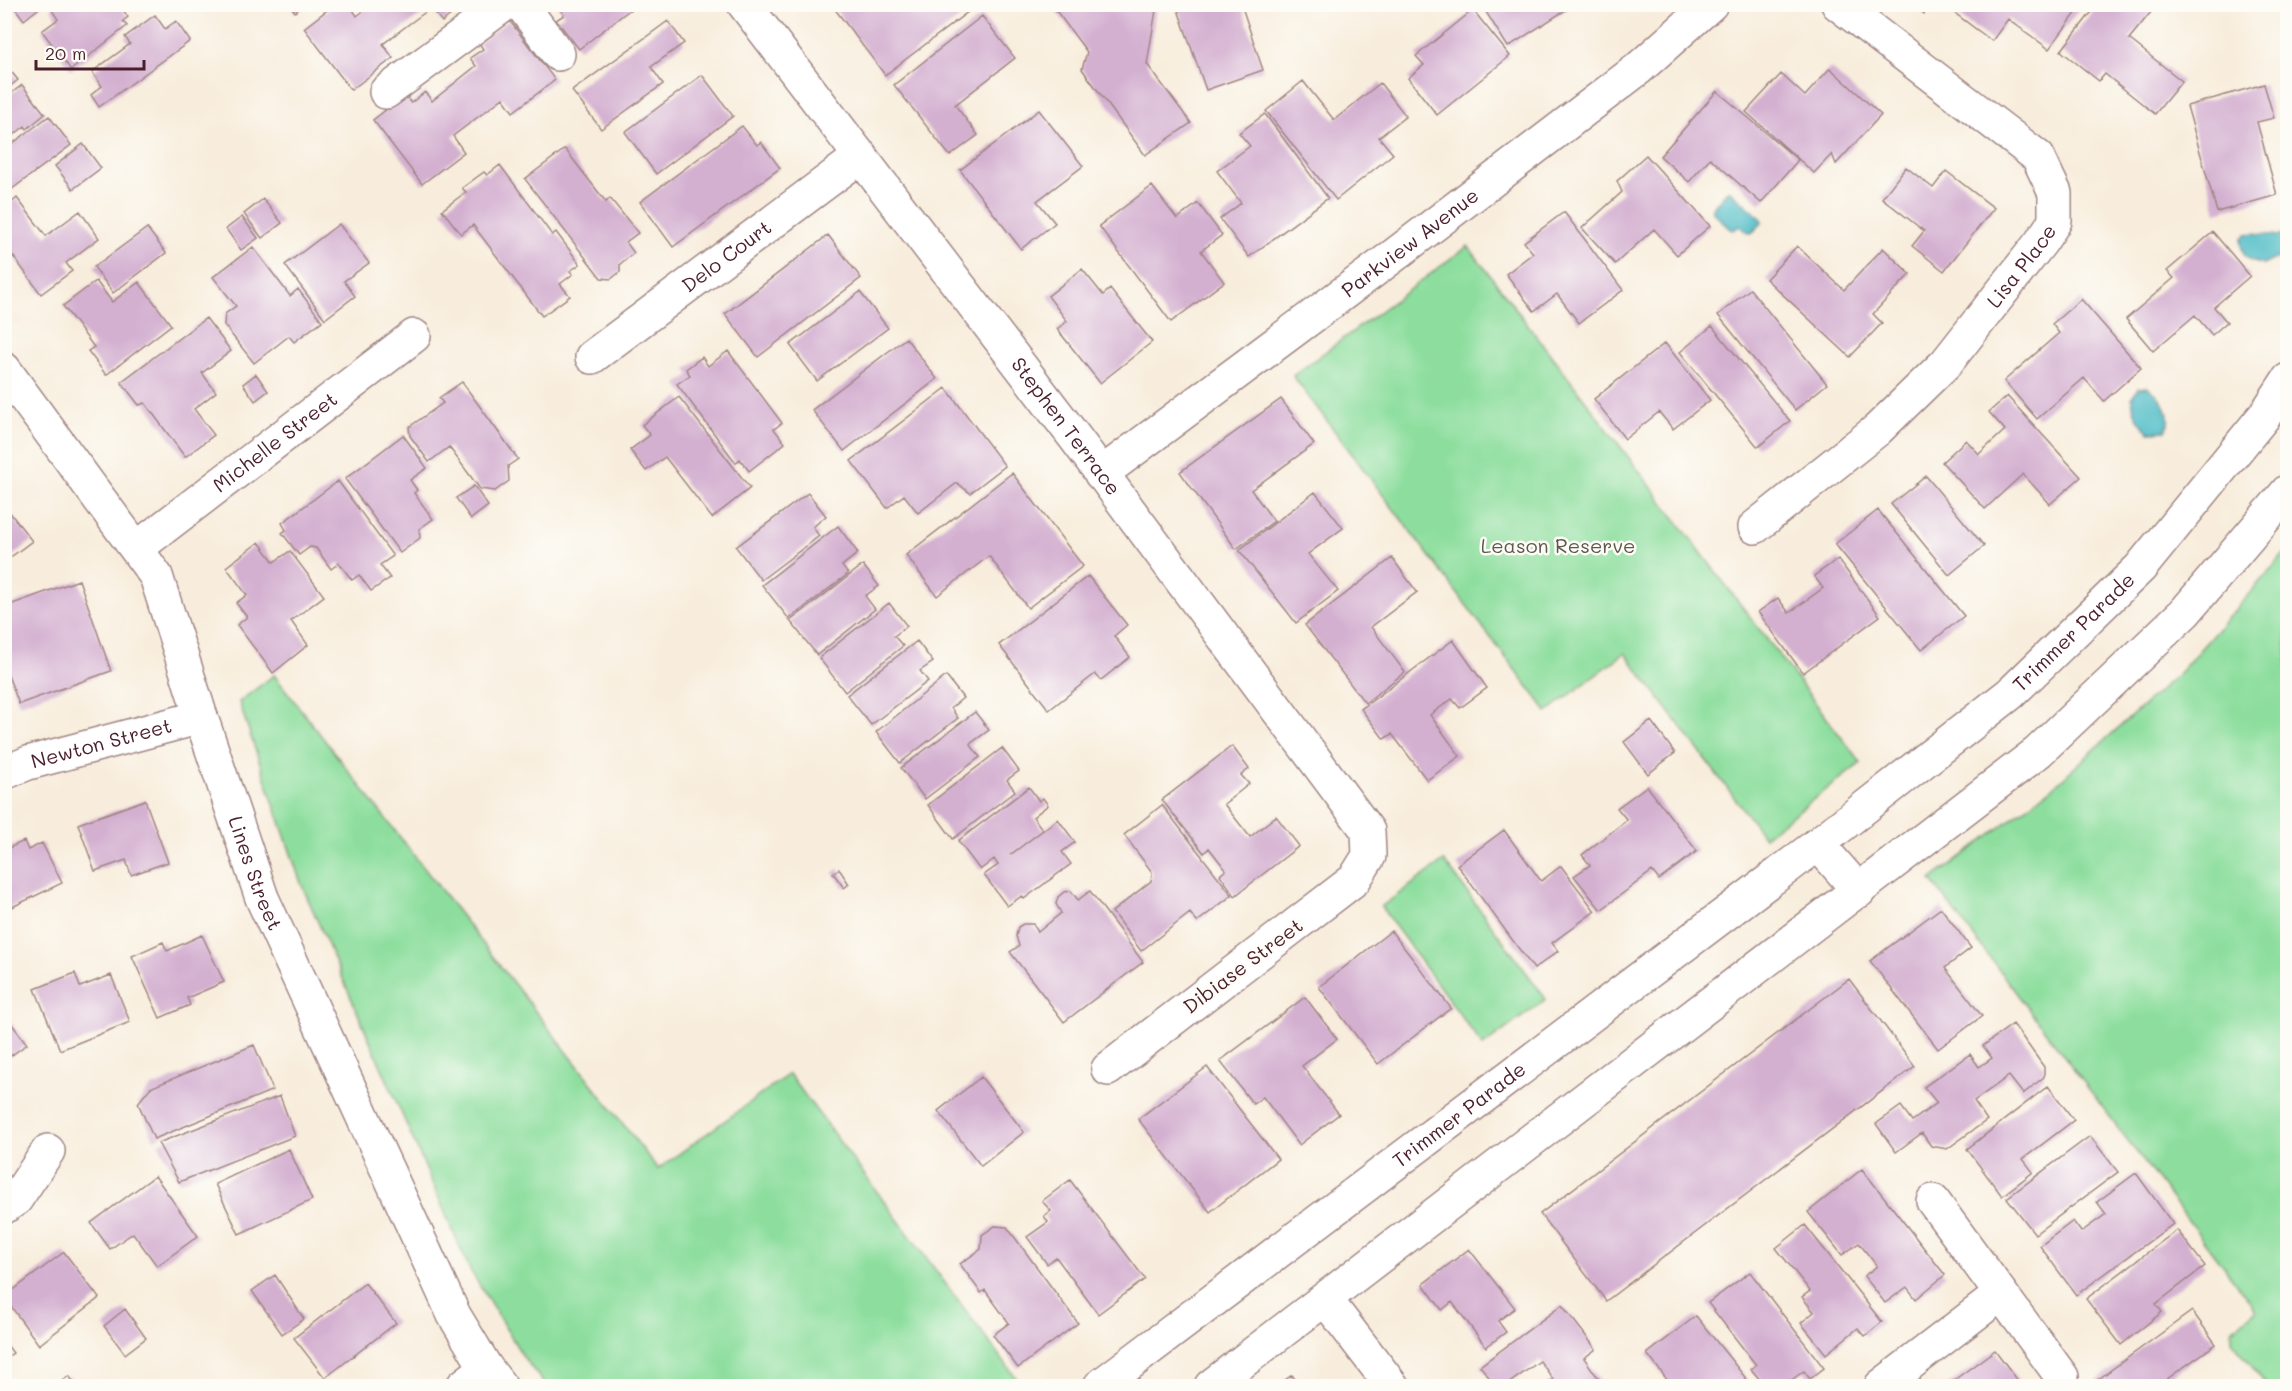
<svg xmlns="http://www.w3.org/2000/svg" width="2292" height="1391" viewBox="0 0 2292 1391" font-family="Mali,sans-serif">
	<style>
		.green { fill: #8dde9e; stroke: #6c7e64; stroke-width: 1.5 }
		.water { fill: #4ebcc6; stroke: #4c6e78; stroke-width: 1.5 }
		.building { fill: #d3afd0 }
		.lines { fill: none; stroke-linecap: round; stroke-linejoin: round }
		.street-casing { stroke: #a18684; stroke-width: 36 }
		.secondary-casing { stroke: #a18684; stroke-width: 36 }
		.street { stroke: #fff; stroke-width: 33 }
		.secondary { stroke: #fff; stroke-width: 33 }
		.labels { text-anchor: middle; stroke-width: 5; stroke-linejoin: round; paint-order: stroke }
		.street-label { font-size: 20px; fill: #4a1f2b; stroke: #fdfcf7 }
		.park-label { font-size: 20px; fill: #5e584e; stroke: #fdfcf7 }
	</style>
	<rect width="100%" height="100%" fill="#fdfcf7"/>
	<filter id="ink" filterUnits="userSpaceOnUse"><feTurbulence type="fractalNoise" baseFrequency=".0167" numOctaves="2"/><feDisplacementMap in="SourceGraphic" scale="12" xChannelSelector="R" yChannelSelector="G"/><feConvolveMatrix kernelMatrix="1 2 1 2 8 2 1 2 1" color-interpolation-filters="sRGB"/></filter>
	<filter id="wash" filterUnits="userSpaceOnUse"><feTurbulence type="fractalNoise" baseFrequency=".008" numOctaves="4" result="noise"/><feDisplacementMap in="SourceGraphic" scale="24" xChannelSelector="R" yChannelSelector="G"/><feGaussianBlur stdDeviation="1.35" result="paint"/><feColorMatrix in="noise" values="0 0 0 0 0 0 0 0 0 0 0 0 0 0 0 0 0 1.4 0 .05"/><feComposite in="paint" operator="in"/></filter>
	<g filter="url(#wash)">
		<rect width="100%" height="100%" fill="#f8eddc"/>
		<path class="green" d="M1468,246L1861,763L1764,837L1625,653L1547,712L1293,376Z
			M2287,551L2288,1386H2267L2232,1341V1329L2256,1310L1931,880L2052,788L2180,672Z
			M274,675L658,1169L789,1074L1022,1386H546L524,1358L470,1270L301,883L239,702Z
			M1444,861L1546,999L1483,1046L1381,907Z"/>
		<path class="water" d="M1727,191H1730L1762,219V223L1752,233H1748L1739,226L1734,230L1730,229L1713,212L1712,209Z
			M2254,233L2279,236L2287,234V257L2275,259L2263,265C2250,261 2240,255 2241,240L2246,234Z
			M2148,387C2163,399 2173,411 2166,431L2149,432C2138,421 2133,413 2132,397L2138,388Z"/>
		<g id="blocks">
			<path class="building" d="M12,4H44L24,20Z
				M56,4H87L89,7L92,4L97,7L100,4H119L128,17L123,21L127,26L71,70L42,31L58,19L51,9Z
				M289,4H305L295,12Z
				M335,4H349L357,16L372,4H464L442,22L431,8L409,24L383,44L393,58L351,90L304,28Z
				M556,4H637L579,49L556,20L564,15Z
				M831,4H964L969,11L885,75Z
				M1051,4H1157L1147,64L1191,123L1145,155L1082,69L1087,52Z
				M1176,4H1241L1263,70L1206,90Z
				M1481,4H1575L1508,47Z
				M1913,4H1932L1924,14Z
				M1957,4H2083L2049,49L2008,19L1992,41L1952,11Z
				M2098,4H2142L2151,12L2129,39L2182,81L2155,114L2105,74L2099,81L2061,51Z
				M1473,10L1510,56L1437,115L1408,78L1424,65L1416,56Z
				M155,15L165,29L176,21L190,41L99,107L91,95L102,86L92,72L130,44L125,37Z
				M982,16L1015,58L955,105L978,135L950,156L894,85Z
				M509,20L555,80L513,112L503,98L453,136L464,152L422,184L373,120L405,95L411,103L425,92L432,101L476,66L470,58L483,49L479,43Z
				M668,21L684,43L651,67L663,84L601,129L572,91Z
				M4,63L18,80L4,91Z
				M1830,68L1881,115L1836,164L1832,154L1814,173L1746,112L1781,74L1805,96Z
				M702,75L733,116L656,174L625,132Z
				M1303,81L1334,120L1380,83L1406,116L1379,137L1393,154L1336,200L1266,111Z
				M2264,84L2274,118L2257,122L2277,195L2217,212L2187,106Z
				M22,85L45,114L27,129L25,126L5,142V98Z
				M1717,91L1798,160L1761,203L1710,158L1689,182L1660,156Z
				M1039,110L1083,166L1037,201L1055,223L1021,249L960,170Z
				M1265,114L1328,198L1249,257L1220,219L1241,203L1217,171L1250,146L1239,133Z
				M49,116L71,145L4,195V150Z
				M742,126L757,145L761,142L780,168L673,247L640,202Z
				M83,144L101,168L73,189L55,166Z
				M565,149L606,202L610,198L638,233L626,242L634,253L620,264V272L611,279L601,278L525,179Z
				M1646,155L1710,226L1677,255L1654,229L1615,264L1582,228L1622,192L1617,181Z
				M500,165L552,235L556,232L580,264L570,271L573,274L560,284L570,296L542,316L473,225L461,234L442,210L466,192L462,188L484,172L487,175Z
				M1906,167L1933,188L1946,171L1994,208L1944,271L1912,246L1924,231L1882,198Z
				M1152,186L1177,219L1198,203L1222,235L1201,251L1224,282L1171,322L1099,226Z
				M17,198L46,236L80,211L99,238L66,263L72,271L41,294L5,245V208Z
				M263,199L282,223L262,238L244,214Z
				M1564,212L1623,290L1579,323L1557,294L1534,311L1506,274L1533,253L1524,242Z
				M242,217L258,238L241,250L226,229Z
				M339,224L369,263L344,281L355,296L325,319L285,265Z
				M147,228L166,253L113,293L94,267Z
				M2213,232L2250,276L2214,307L2227,322L2212,335L2195,315L2153,351L2126,319L2174,278L2167,271Z
				M828,235L861,278L758,357L725,314Z
				M1797,246L1844,290L1883,248L1910,274L1873,314L1882,323L1850,357L1766,279Z
				M253,247L290,296L298,289L322,321L294,342L289,336L254,363L224,325L225,314L236,306L213,277Z
				M1082,269L1103,295L1110,289L1152,342L1100,383L1057,329L1067,321L1048,296Z
				M96,281L112,302L139,282L171,325L106,375L88,351L94,347L63,306Z
				M1750,289L1827,384L1795,410L1718,315Z
				M860,292L888,328L817,381L790,345Z
				M2081,299L2141,368L2104,401L2084,378L2037,419L2004,381L2059,333L2052,324Z
				M206,318L231,351L202,373L216,392L194,409L214,435L185,457L145,403L139,405L121,382Z
				M1712,326L1790,421L1758,447L1680,352Z
				M906,338L937,379L844,451L812,410Z
				M1665,343L1710,400L1673,429L1659,412L1625,439L1594,399Z
				M728,351L782,423L774,429L785,443L749,471L740,459L736,463L677,384L690,375L686,369L702,357L708,366Z
				M256,374L268,391L255,401L243,384Z
				M462,382L518,459L508,466L509,481L495,491L480,489L449,447L429,462L410,436L409,427L443,403L439,398Z
				M946,388L1005,466L970,493L957,483L918,513L904,495L887,508L851,461Z
				M2007,396L2081,477L2050,504L2023,474L1985,509L1942,462L1966,440L1979,454L2005,430L1989,412Z
				M679,397L750,488L712,518L665,457L646,471L630,450L650,435L642,425Z
				M1281,399L1314,444L1251,490L1274,521L1236,549L1180,472Z
				M403,435L427,468L410,480L417,490L414,493L433,519L419,529L420,538L400,553L345,479Z
				M1012,473L1083,566L1028,608L989,556L937,596L906,555Z
				M1926,476L1984,546L1949,575L1891,504Z
				M338,481L393,556L380,565L390,578L371,591L359,575L352,580L339,563L331,569L316,548L310,547L299,555L282,533L286,530L282,523Z
				M474,486L488,506L471,519L456,498Z
				M1315,492L1343,528L1308,554L1338,591L1296,623L1239,550Z
				M808,493L826,516L813,527L819,536L761,580L736,547Z
				M4,505L32,541L4,562Z
				M1878,510L1964,616L1921,650L1835,544Z
				M838,526L858,553L842,566L848,574L789,619L762,585Z
				M259,542L274,562L290,551L324,596L291,621L308,645L273,673L237,625L247,617L236,603L247,595L226,567Z
				M1392,558L1417,592L1371,627L1405,672L1365,703L1305,625Z
				M1838,559L1880,616L1803,673L1758,612L1778,598L1789,613L1823,588L1814,576Z
				M863,565L879,586L865,596L875,609L817,655L790,621Z
				M1088,576L1127,625L1114,636L1130,657L1101,680L1095,674L1049,710L999,645Z
				M79,580L111,671L19,704L4,665V607Z
				M889,603L907,626L894,636L903,646L845,692L819,658Z
				M1453,640L1487,688L1460,708L1452,699L1430,715L1460,756L1427,780L1392,734L1384,739L1361,709Z
				M917,641L933,662L920,671L928,681L871,725L847,695Z
				M946,676L963,698L951,708L958,718L900,763L876,732Z
				M975,712L989,730L970,744L980,757L925,799L901,768Z
				M1651,721L1675,753L1648,774L1624,742Z
				M1232,746L1249,769L1241,775L1249,784L1224,804L1250,837L1276,816L1299,846L1235,896L1220,875L1226,870L1209,848L1204,853L1162,800Z
				M1002,748L1019,771L1007,780L1015,791L953,839L928,805Z
				M1647,786L1697,851L1659,880L1652,871L1601,910L1574,876L1590,865L1582,855L1627,820L1617,808Z
				M1029,787L1039,801L1043,798L1048,805L1033,817L1043,830L1010,855L1058,819L1075,842L1062,852L1071,864L1024,899L1022,896L1007,906L984,875L998,865L994,859L980,870L958,841Z
				M145,800L168,862L131,875L126,860L95,871L78,824Z
				M1162,805L1232,895L1197,922L1190,913L1141,951L1112,912L1151,881L1152,872L1124,835Z
				M1504,830L1541,881L1561,866L1595,911L1552,943L1558,951L1534,969L1457,865Z
				M24,841L28,850L42,843L62,883L4,911V850Z
				M839,869L849,884L844,888L833,873Z
				M1071,891L1078,900L1090,891L1143,962L1064,1022L1010,952L1019,946L1016,936L1018,927L1023,924H1033L1038,932L1061,913L1056,904L1058,897L1064,892Z
				M1941,908L1971,948L1945,968L1982,1016L1938,1049L1870,961Z
				M1391,931L1451,1008L1378,1064L1319,987Z
				M202,935L224,982L187,998L190,1005L160,1018L132,956L163,942L167,951Z
				M75,973L80,987L111,975L130,1022L60,1050L35,989Z
				M1849,979L1915,1066L1606,1301L1540,1214Z
				M1305,997L1337,1039L1302,1066L1339,1114L1299,1145L1263,1097L1253,1104L1220,1061Z
				M5,1015L27,1044L5,1060Z
				M2013,1024L2044,1067V1077L2023,1094L2009,1076L1974,1101L1987,1120L1947,1149L1931,1146L1922,1133L1896,1152L1876,1124L1901,1106L1912,1121L1937,1103L1924,1087L1970,1054L1979,1067L1992,1058L1983,1046Z
				M254,1045L273,1090L154,1139L138,1103L150,1088Z
				M1207,1067L1278,1159L1210,1212L1138,1119Z
				M981,1077L1024,1132L981,1166L938,1111Z
				M2048,1086L2074,1120L2023,1159L2033,1172L2002,1196L1967,1149Z
				M280,1096L295,1136L179,1182L158,1143Z
				M2090,1136L2118,1172L2035,1234L2007,1198Z
				M289,1149L312,1200L239,1234L215,1184Z
				M1862,1169L1945,1275L1916,1299L1907,1287L1885,1303L1864,1276L1877,1266L1859,1243L1842,1255L1808,1212Z
				M2136,1173L2173,1224L2076,1295L2040,1246L2073,1221L2081,1232L2106,1214L2097,1202Z
				M155,1176L198,1236L157,1266L133,1233L110,1249L91,1223Z
				M1070,1180L1145,1279L1098,1314L1056,1257L1047,1264L1027,1237L1048,1222L1044,1216L1051,1211L1042,1201Z
				M1805,1225L1882,1322L1865,1336L1858,1328L1826,1354L1801,1323L1814,1312L1802,1297L1810,1291L1776,1248Z
				M995,1226L1007,1227L1078,1323L1018,1368L993,1335L1009,1323L985,1290L981,1293L960,1264L981,1249L982,1235Z
				M2177,1230L2205,1266L2156,1304L2162,1312L2121,1345L2086,1299Z
				M1469,1249L1515,1308L1498,1321L1506,1332L1486,1347L1452,1302L1442,1310L1423,1284Z
				M64,1252L99,1298L39,1345L4,1297Z
				M1750,1272L1824,1368L1810,1379L1804,1371L1783,1386H1765L1751,1369L1756,1365L1708,1303Z
				M275,1275L304,1319L282,1334L252,1291Z
				M365,1283L396,1323L325,1378L294,1338Z
				M1562,1305L1596,1349L1584,1358L1601,1382L1595,1386H1543L1553,1379L1540,1361L1505,1386H1496L1480,1366Z
				M125,1309L146,1338L125,1354L104,1326Z
				M2192,1311L2216,1344L2157,1386H2089Z
				M1696,1316L1752,1386H1672L1647,1354Z
				M4,1341L13,1353L4,1359Z
				M1995,1350L2022,1386H1946Z
				M1292,1375L1300,1386H1277Z
				M69,1376L77,1386H55Z"/>
		</g>
	</g>
	<g filter="url(#ink)">
		<use href="#blocks" fill-opacity="0" stroke="#a18684" stroke-width="1.5"/>
		<g class="lines">
			<g class="street-casing">
				<g id="street">
					<path d="M521,4L558,54"/>
					<path id="s1" d="M744,4L1076,439L1368,831L1369,856L1354,880L1108,1069"/>
					<path d="M386,92L505,4"/>
					<path id="s2" d="M592,357L861,156"/>
					<path id="s3" d="M4,369L156,576L201,717L262,898L454,1315L486,1368L500,1386"/>
					<path id="s4" d="M1101,474L1392,257L1638,69L1711,4"/>
					<path id="s5" d="M1755,527L1877,430L1946,363L2041,242L2055,221V193L2038,157L1838,4"/>
					<path id="s6" d="M137,548L414,336"/>
					<path id="s7" d="M4,773L28,763L201,717"/>
					<path d="M1933,1201L2062,1377"/>
					<path d="M4,1207L16,1199L48,1151"/>
					<path d="M1326,1300L1392,1386"/>
					<path d="M463,1386L486,1368"/>
					<path d="M1881,1386L2001,1294"/>
				</g>
			</g>
			<g class="secondary-casing">
				<g id="secondary">
					<path d="M1818,844L1859,891"/>
					<path id="s8" d="M1100,1386L1818,844L2011,693L2140,568L2265,415L2288,380"/>
					<path d="M1211,1386L2038,752L2185,612L2288,491"/>
				</g>
			</g>
			<use href="#street" class="street"/>
			<use href="#secondary" class="secondary"/>
		</g>
	</g>
	<g class="labels">
		<g class="street-label">
			<text dy="7" stroke="none"><textPath href="#s4" startOffset="386">Parkview Avenue</textPath></text>
			<text dy="7" stroke="none"><textPath href="#s2" startOffset="168">Delo Court</textPath></text>
			<text dy="7" stroke="none"><textPath href="#s5" startOffset="375">Lisa Place</textPath></text>
			<text dy="7" stroke="none"><textPath href="#s1" startOffset="531">Stephen Terrace</textPath></text>
			<text dy="7" stroke="none"><textPath href="#s6" startOffset="174">Michelle Street</textPath></text>
			<text dy="7" stroke="none"><textPath href="#s8" startOffset="1232">Trimmer Parade</textPath></text>
			<text dy="7" stroke="none"><textPath href="#s7" startOffset="102">Newton Street</textPath></text>
			<text dy="7" stroke="none"><textPath href="#s3" startOffset="570">Lines Street</textPath></text>
			<text transform="translate(1243 966) rotate(-37)" y="7">Dibiase Street</text>
			<text dy="7" stroke="none"><textPath href="#s8" startOffset="450">Trimmer Parade</textPath></text>
		</g>
		<g class="park-label">
			<text x="1558" y="553">Leason Reserve</text>
		</g>
	</g>
	<rect width="2292" height="1391" fill="none" stroke="#fdfcf7" stroke-width="24"/>
	<path d="M36 60v9h108v-9" fill="none" stroke="#4a1f2b" stroke-width="3"/>
	<text x="45" y="60" font-size="18" fill="#4a1f2b" stroke="#fdfcf7" stroke-width="4.5" paint-order="stroke">20 m</text>
</svg>
